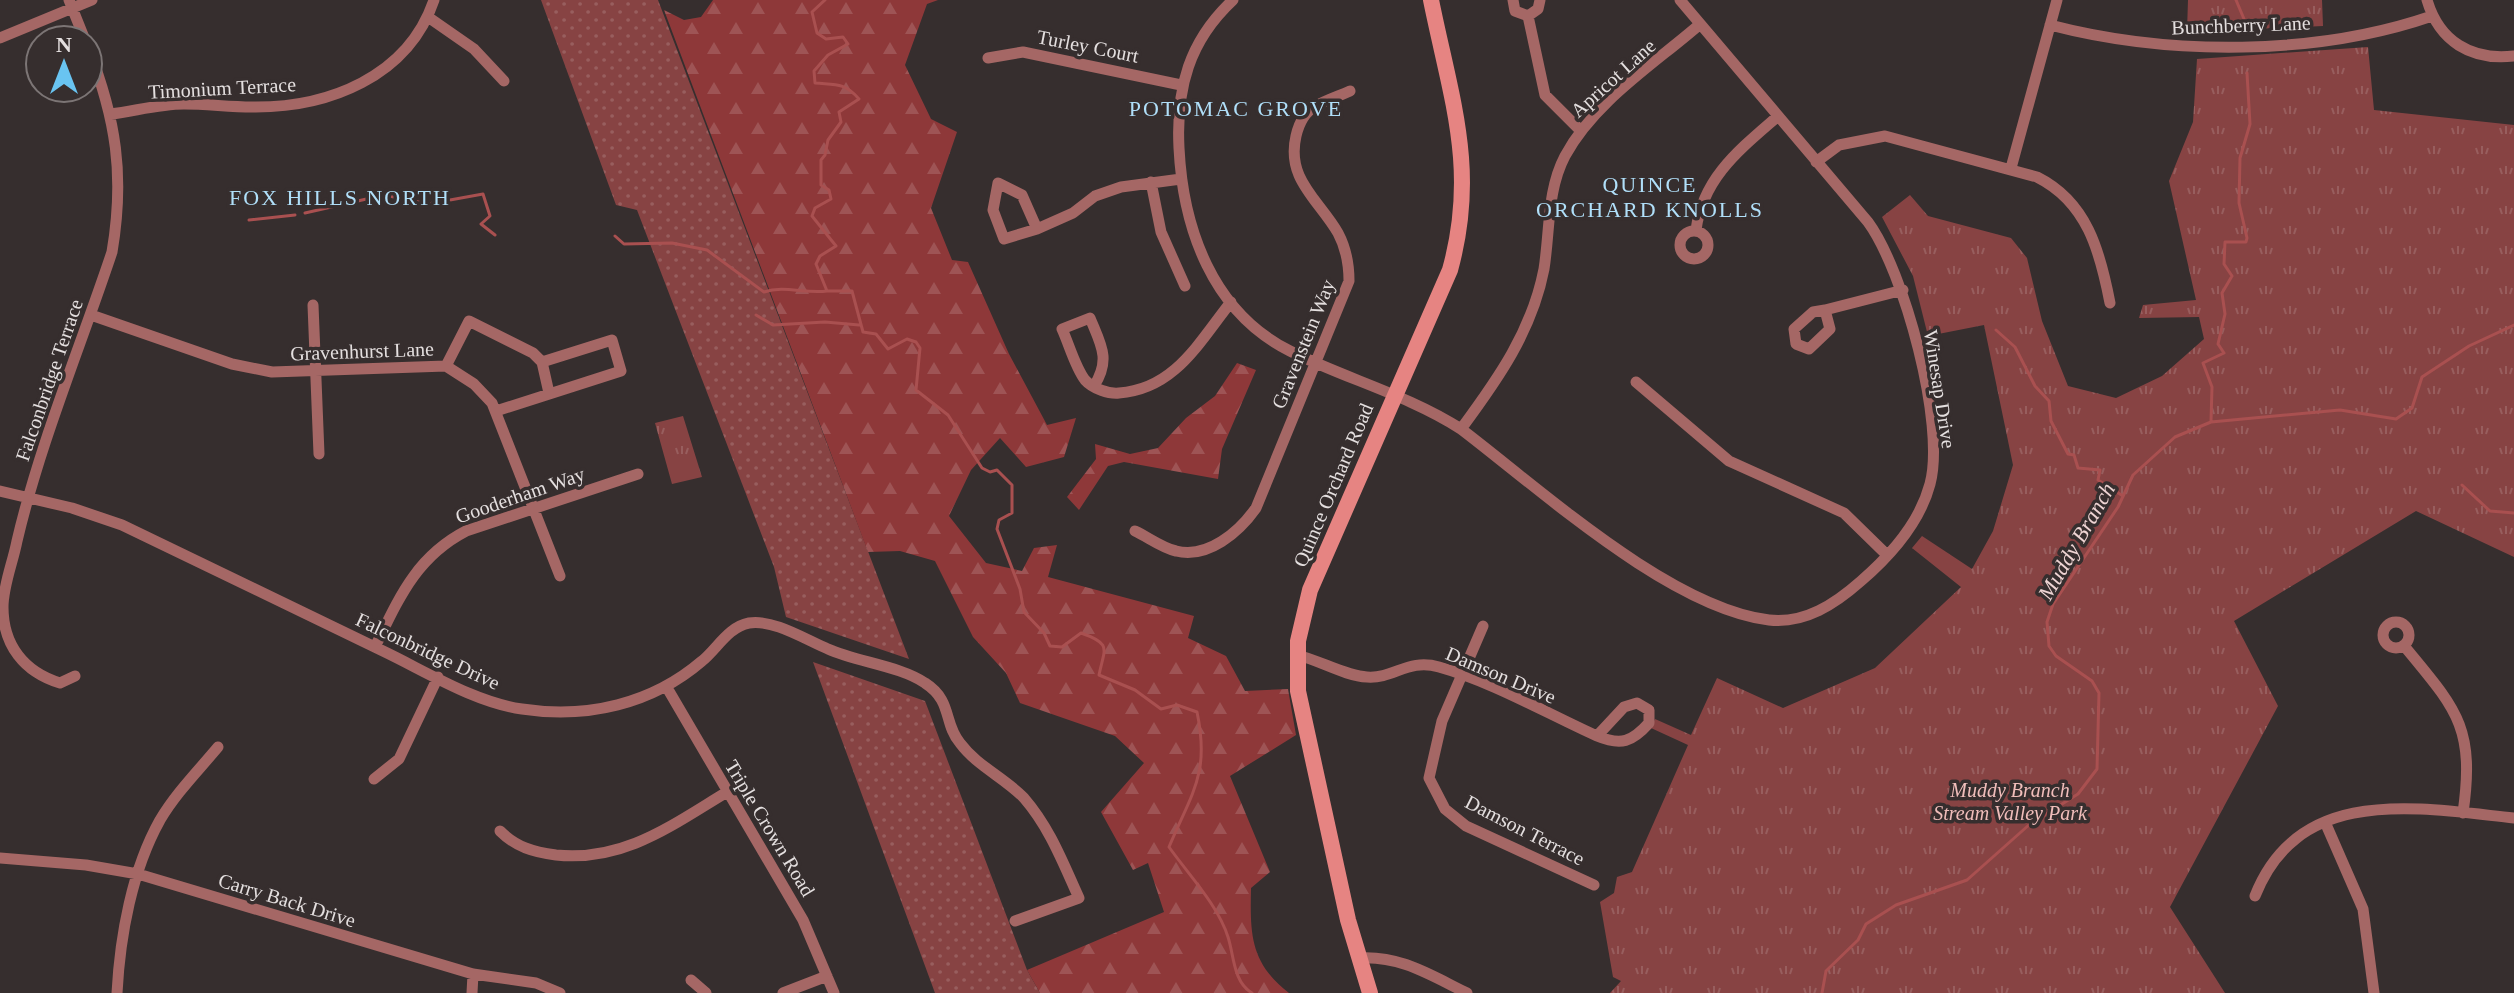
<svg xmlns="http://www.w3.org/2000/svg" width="2514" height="993" viewBox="0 0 2514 993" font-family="'Times New Roman',serif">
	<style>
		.grass { fill: url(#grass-dots) }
		.forest { fill: url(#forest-firs) }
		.park { fill: url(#park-tufts) }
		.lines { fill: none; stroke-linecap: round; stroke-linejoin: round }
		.stream { stroke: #a95050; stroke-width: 3 }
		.street { stroke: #a56765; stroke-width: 11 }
		.secondary { stroke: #e68482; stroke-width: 16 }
		.labels { text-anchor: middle; stroke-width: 7; stroke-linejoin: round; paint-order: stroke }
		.street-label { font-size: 20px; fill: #e4dfdf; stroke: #362e2e }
		.park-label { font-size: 20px; font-style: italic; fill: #f0bdba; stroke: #362e2e }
		.neighbourhood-label { font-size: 22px; letter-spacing: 2px; fill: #b0dff9; stroke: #362e2e }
		.water-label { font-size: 22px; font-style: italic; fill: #eed4d3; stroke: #362e2e }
	</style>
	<defs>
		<pattern id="grass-dots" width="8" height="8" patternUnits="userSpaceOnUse" patternTransform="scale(2)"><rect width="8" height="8" fill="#874343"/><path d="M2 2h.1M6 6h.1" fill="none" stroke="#985e5e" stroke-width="1.8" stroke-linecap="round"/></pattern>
		<pattern id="forest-firs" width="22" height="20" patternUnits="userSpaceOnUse" patternTransform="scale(2)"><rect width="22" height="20" fill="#8e3839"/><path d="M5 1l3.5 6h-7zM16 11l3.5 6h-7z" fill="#9e5455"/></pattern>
		<pattern id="park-tufts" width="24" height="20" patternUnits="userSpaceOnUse" patternTransform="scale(2)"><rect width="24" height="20" fill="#874343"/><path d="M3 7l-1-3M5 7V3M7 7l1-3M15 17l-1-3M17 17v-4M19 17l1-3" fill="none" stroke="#985e5e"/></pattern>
	</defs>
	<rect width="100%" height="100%" fill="#362e2e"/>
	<path class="grass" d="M541,0H658L909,659L786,617L774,567L637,210L616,205Z
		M813,662L925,701L1027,970L1040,993H935Z"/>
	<path class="forest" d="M713,0H938L927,4L905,65L931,119L957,132L931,208L952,260L968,262L1009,354L1047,425L1076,418L1064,457L1026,467L1000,438L971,470L949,516L986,563L1022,571L1034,548L1057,545L1048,577L1194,616L1188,638L1226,656L1245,691L1288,689L1296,735L1230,776L1270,872L1251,888C1250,934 1250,963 1289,993H1040L1027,970L1164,912L1148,863L1133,870L1101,812L1144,763L1115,736L1020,703L1006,673L973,637L935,561L900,551L868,552L664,10L684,20L701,17Z
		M1237,363L1256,370L1222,449L1218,479L1124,462L1108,466L1079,510L1067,497L1096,459L1095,444L1130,454L1158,448L1186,418L1215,396Z"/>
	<path class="park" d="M2188,0H2322L2323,26L2187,32Z
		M2368,47L2374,110L2514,125V557L2416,511L2234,621L2278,706L2170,907L2225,993H1610L1621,981L1613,977L1600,902L1614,893L1617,877L1632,872L1688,745L1651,728L1655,719L1691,735L1717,678L1783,708L1875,668L1961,587L1912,548L1922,536L1972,569L1993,531L2013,465L1984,325L1928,336L1913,276L1882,217L1910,195L1928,216L2011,238L2027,258L2042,321L2068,386L2116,398L2162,376L2204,339L2199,317L2139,318L2143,305L2196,300L2169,181L2193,122L2197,59Z
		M683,416L702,477L672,484L655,423Z"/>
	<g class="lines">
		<path class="stream" d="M825,0L812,12L817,33L826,39L843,37L848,44L828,55L814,71L815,83C835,85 844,82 859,99L839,112L841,122L828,140L825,155L821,160V185L829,190L831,199L815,208L812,216L836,246L820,256L816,264L827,291H852L863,332L876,334L888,349L907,339L916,342L920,348L916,390L948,415L982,468L990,472L997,470L1012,485V513L999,520L997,529L1020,589L1024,612L1044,633L1050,646L1062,647L1081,633C1113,644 1104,649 1099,675L1135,690L1161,709L1177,705L1197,712C1210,774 1192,792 1169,847C1188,874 1218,905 1228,937C1234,955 1233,982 1252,993
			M2236,0L2244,19
			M305,213L384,195L428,204L483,194L490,216L481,224L495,235
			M249,220L295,215
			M615,236L624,244L672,243L707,250L764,292C784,285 805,294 827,291
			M756,315L773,325L825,322L859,325
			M1996,330L2015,347L2035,386L2049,401L2051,421L2068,454L2074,455L2078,468L2100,470L2098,480L2123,496
			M2211,421L2212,387L2203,363L2224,353L2218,344L2225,314L2222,293L2232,276L2224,264L2225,242H2246L2247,238L2239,203L2240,158L2250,124L2247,73
			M2462,485L2490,511L2514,513
			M1822,993L1826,971L1858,940L1866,924L1896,905L1967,880L2030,824L2078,794L2097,769L2099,693L2092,681L2056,656L2049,646L2047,622L2053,604L2118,507L2133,475L2175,437L2211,422L2340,410L2396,419L2412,408L2422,377L2469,346L2514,325"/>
		<path class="street" d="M69,0L85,40
			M1233,0C1189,41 1176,88 1179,148C1183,228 1212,312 1290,351C1346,379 1408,395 1461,429C1540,489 1670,608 1769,620C1805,624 1835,604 1861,581C1890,556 1920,522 1930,484C1946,425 1904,271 1868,222L1680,0
			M1513,0L1515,11L1528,16L1538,9L1540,0
			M2427,0C2439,41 2471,61 2514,56
			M1528,16L1545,95L1581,131
			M428,17L474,49L504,81
			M2050,25C2169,56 2316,56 2432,16
			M0,38L92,0
			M988,58L1023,52L1181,85
			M111,114C135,111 160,104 184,104C207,104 229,107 252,107C328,108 408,77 434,0
			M1816,162L1839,145L1885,136L2037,177C2087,202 2100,251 2110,303
			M2011,168L2057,0
			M1151,182L1161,232L1185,286
			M1037,229L1022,195L998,183L993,210L1004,239L1037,229L1073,213L1095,196L1121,187L1181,179
			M1696,230C1703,178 1739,150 1777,117
			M1680 245a14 14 0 1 1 28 0a14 14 0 1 1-28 0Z
			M313,305L319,454
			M1825,310L1830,329L1809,349L1796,344L1794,329L1813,312Z
			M1825,310L1903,290
			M91,315L232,364L272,372L446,366L474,384L492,403L560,576
			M446,366L469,321L533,353L542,362L549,393
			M1636,382L1729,461L1844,513L1887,555
			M1094,386C1111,359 1101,345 1090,318L1062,329C1069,344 1075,367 1085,380C1093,389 1109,394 1119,393C1175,389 1199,342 1231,302
			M496,411L621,371L612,340L542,362
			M1461,429C1498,379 1532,331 1544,269C1550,231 1547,190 1565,156C1594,102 1654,64 1699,25
			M0,491L72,508L122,525C209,567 296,609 383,651C427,672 474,702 522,709C587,719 652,704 702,661C717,649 728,627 749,623C774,619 806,640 828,649C857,662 900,666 925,683C953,701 943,723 960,743C977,766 1005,778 1024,798C1050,828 1063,863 1079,898L1015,921
			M1135,531C1148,537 1162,548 1176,551C1208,559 1239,532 1256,508L1349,281C1349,264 1346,248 1338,233C1318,199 1286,179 1296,136C1299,123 1304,112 1316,106C1326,100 1339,96 1350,91
			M2383 635a13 13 0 1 1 26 0a13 13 0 1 1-26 0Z
			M1483,626L1442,721L1429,778L1445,809L1466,826L1594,885
			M375,647C399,598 416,557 466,531L638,474
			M2405,647C2457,710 2475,727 2463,813
			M1297,655C1319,660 1345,676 1367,677C1394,679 1408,658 1439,667C1493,682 1546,713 1597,736C1621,746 1632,742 1649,723V710L1637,703L1624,707L1597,736
			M75,676L60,683C24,672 3,645 3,607C3,586 13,562 17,541C40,443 80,348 112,252C125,175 116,119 88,47
			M666,686L803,920L834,993
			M374,779L399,759L438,677
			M2325,822L2363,909L2374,993
			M500,831C516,847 533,852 556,855C624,862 672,825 727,792
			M0,858L86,865L138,874L473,974L536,983L560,993
			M2255,896C2299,784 2418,808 2514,818
			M1358,958C1400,955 1430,975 1467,993
			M691,980L706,993
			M117,993C120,936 132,870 160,820C176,793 198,771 218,747
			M472,993L473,974
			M783,993L827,976"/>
		<path class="secondary" d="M1370,993L1348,920L1298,691V641L1310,590L1450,270C1478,169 1451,99 1431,0"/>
	</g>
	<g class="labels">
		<g class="street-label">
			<text transform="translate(2241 25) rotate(-2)" y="7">Bunchberry Lane</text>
			<text transform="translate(1088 46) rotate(11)" y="7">Turley Court</text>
			<text transform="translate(1613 78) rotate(-42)" y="7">Apricot Lane</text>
			<text transform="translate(222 88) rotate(-3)" y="7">Timonium Terrace</text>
			<text transform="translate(1303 344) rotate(-68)" y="7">Gravenstein Way</text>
			<text transform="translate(362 351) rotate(-2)" y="7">Gravenhurst Lane</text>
			<text transform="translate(49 380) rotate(-71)" y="7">Falconbridge Terrace</text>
			<text transform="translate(1940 389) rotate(81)" y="7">Winesap Drive</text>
			<text transform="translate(1333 485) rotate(-67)" y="7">Quince Orchard Road</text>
			<text transform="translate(520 495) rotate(-19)" y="7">Gooderham Way</text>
			<text transform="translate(428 651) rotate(25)" y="7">Falconbridge Drive</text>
			<text transform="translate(1501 675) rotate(23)" y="7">Damson Drive</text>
			<text transform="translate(770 828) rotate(59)" y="7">Triple Crown Road</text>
			<text transform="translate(1525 830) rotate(27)" y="7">Damson Terrace</text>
			<text transform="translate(287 900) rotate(17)" y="7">Carry Back Drive</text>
		</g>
		<g class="park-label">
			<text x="2010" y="797">Muddy Branch<tspan x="2010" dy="23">Stream Valley Park</tspan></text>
		</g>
		<g class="neighbourhood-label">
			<text x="1236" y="116">POTOMAC GROVE</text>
			<text x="1650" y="192">QUINCE<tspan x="1650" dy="25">ORCHARD KNOLLS</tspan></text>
			<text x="340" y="205">FOX HILLS NORTH</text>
		</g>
		<g class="water-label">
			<text transform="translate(2076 541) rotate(-60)" y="8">Muddy Branch</text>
		</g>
	</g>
	<g transform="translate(64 64)"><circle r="38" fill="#362e2e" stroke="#7c7575" stroke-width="2"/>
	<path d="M0-6L14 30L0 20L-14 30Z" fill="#69c4f1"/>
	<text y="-12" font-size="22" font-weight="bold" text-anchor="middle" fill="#e4dfdf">N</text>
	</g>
</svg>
